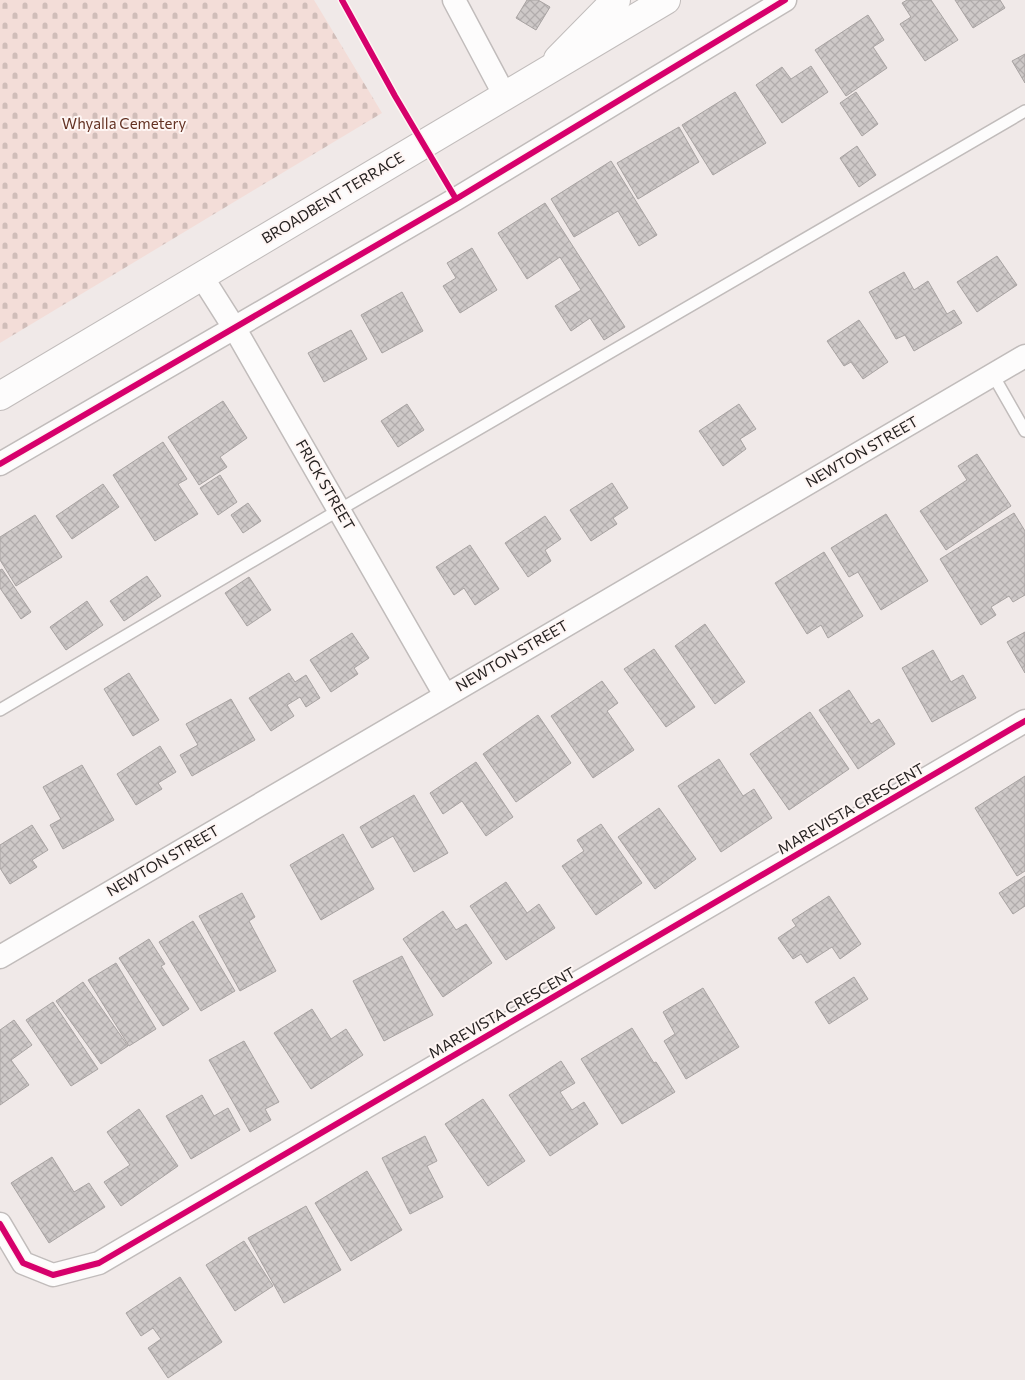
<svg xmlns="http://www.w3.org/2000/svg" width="1025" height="1380" viewBox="0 0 1025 1380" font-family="Commissioner,sans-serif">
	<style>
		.cemetery { fill: url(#cemetery-stones) }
		.building { fill: url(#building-cross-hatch); stroke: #a8a3a2 }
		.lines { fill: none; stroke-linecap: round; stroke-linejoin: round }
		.service-casing { stroke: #c1bcbb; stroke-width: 14 }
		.minor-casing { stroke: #c1bcbb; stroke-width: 25 }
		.tertiary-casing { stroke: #c1bcbb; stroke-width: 30 }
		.secondary-casing { stroke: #c1bcbb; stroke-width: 30 }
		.service { stroke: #fdfcfc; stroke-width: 11 }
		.minor { stroke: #fdfcfc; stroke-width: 22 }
		.tertiary { stroke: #fdfcfc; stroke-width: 28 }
		.secondary { stroke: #fdfcfc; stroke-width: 28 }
		.cycleway-casing { stroke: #fef5f3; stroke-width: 9 }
		.cycleway { stroke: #d6006c; stroke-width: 6 }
		.labels { text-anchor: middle; stroke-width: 4; stroke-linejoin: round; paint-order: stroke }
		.park-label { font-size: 15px; fill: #633122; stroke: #fef5f3 }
		.street-label { font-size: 15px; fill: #252120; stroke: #fef5f3 }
	</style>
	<defs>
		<pattern id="cemetery-stones" width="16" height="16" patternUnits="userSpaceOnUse" patternTransform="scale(1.25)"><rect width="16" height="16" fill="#f3ddd8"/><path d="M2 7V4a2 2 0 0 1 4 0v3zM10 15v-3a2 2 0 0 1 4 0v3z" fill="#d0bdb9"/></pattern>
		<pattern id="building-cross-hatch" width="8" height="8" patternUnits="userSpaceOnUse" patternTransform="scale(1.25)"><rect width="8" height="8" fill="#cec9c8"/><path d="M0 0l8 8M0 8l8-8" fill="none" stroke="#b1acac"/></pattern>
	</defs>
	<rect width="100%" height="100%" fill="#f0e9e8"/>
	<path class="cemetery" d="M0,0H314L382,113L0,343Z"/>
	<path class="building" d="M527,0H538L550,7L536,30L516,18Z
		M907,0H931L958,40L925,61L900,24L911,17L902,3Z
		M955,0H1000L1005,8L973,28Z
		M868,15L884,40L873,47L887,68L846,96L815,50Z
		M1025,54V83L1012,61Z
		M811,66L828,92L782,123L756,85L782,67L791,79Z
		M735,92L766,143L713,175L682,125Z
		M856,92L878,124L862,136L840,103Z
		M679,127L699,162L638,199L617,163Z
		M857,146L876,175L859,187L840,158Z
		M611,161L657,235L639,246L618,211L574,237L551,199Z
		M545,203L625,327L604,340L590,318L571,331L555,306L581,290L560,257L527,279L498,233Z
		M472,248L497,290L460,313L443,286L456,278L447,263Z
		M997,256L1017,285L977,312L957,282Z
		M904,272L914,290L928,281L947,314L954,310L962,323L914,351L905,335L896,339L869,292Z
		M402,292L423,331L382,353L361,315Z
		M859,320L888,362L863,379L851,362L844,366L827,341Z
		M351,330L367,359L324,382L308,353Z
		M223,401L247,438L220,457L227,467L199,485L168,437Z
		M407,404L424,430L398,447L381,421Z
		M739,404L756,429L740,439L746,449L723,466L699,431Z
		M163,442L187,479L178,484L198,514L155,541L113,475Z
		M977,454L1011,506L946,550L920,511L967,480L958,466Z
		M220,475L237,502L218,515L200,488Z
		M612,483L628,508L613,518L617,524L591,541L570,510Z
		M103,484L119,507L72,539L56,516Z
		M248,503L261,521L243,533L231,515Z
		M1014,513L1025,531V595L1013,602L1009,596L991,607L996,615L981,625L940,559Z
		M886,514L928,581L881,610L858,572L849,577L831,548Z
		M35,515L62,557L16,586L0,560V537Z
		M545,516L561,539L545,550L551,561L528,577L505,543Z
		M470,545L499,589L475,605L464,588L454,595L436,567Z
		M824,552L863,616L828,638L821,625L807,634L775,583Z
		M2,569L31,612L21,619L0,588V570Z
		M147,576L161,596L124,621L110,601Z
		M249,577L271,610L247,626L225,593Z
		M87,601L103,625L66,650L50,627Z
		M705,624L745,682L715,704L675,646Z
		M1025,632V673L1007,642Z
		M352,633L369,658L354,668L358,674L331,692L310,660Z
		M654,649L695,707L666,727L624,669Z
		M933,650L951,682L963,675L976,698L932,722L902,668Z
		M129,673L159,720L133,736L104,689Z
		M289,673L295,682L306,675L320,698L306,707L300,697L287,705L294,716L271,731L249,698Z
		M602,681L618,703L607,711L634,750L593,778L551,716Z
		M849,690L871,724L879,719L895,744L858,769L819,710Z
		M231,699L255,740L192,776L180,755L198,745L186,724Z
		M810,712L849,769L789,810L750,754Z
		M538,715L571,763L516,802L483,754Z
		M160,746L176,772L158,783L162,789L136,805L117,774Z
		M719,759L743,796L754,789L772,818L721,852L678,786Z
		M476,762L513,817L486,836L462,801L443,814L430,793Z
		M82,765L114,820L63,849L50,825L61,819L43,787Z
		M1025,776V871L1017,876L975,808Z
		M414,795L448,853L414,872L393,836L372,848L360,827Z
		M659,808L696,859L655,889L618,837Z
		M601,824L642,883L596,915L562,866L584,851L577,840Z
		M32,825L48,850L32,860L37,867L10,884L0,868V845Z
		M343,834L374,889L321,920L290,865Z
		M1025,876V906L1013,914L999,893Z
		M506,882L527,913L539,904L555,928L506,960L470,906Z
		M242,893L255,917L249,921L276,971L240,991L199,916Z
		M829,896L861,944L840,959L832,947L807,963L801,954L793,959L778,938L796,926L792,920Z
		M443,911L456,930L466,924L492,963L443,997L403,939Z
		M193,921L235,991L201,1011L159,942Z
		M149,939L165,964L161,966L189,1009L163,1026L119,958Z
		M402,956L433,1015L384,1041L353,981Z
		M116,963L156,1029L129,1046L88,980Z
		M854,977L868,999L829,1024L815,1002Z
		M83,982L128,1046L101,1064L56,1001Z
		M703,988L739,1047L686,1079L664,1041L675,1034L663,1012Z
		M53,1002L98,1069L71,1086L26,1020Z
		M312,1009L331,1039L346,1029L363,1055L311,1089L274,1033Z
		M14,1020L32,1045L11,1060L29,1085L0,1105V1030Z
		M632,1028L654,1063L656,1062L675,1092L622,1124L581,1059Z
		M244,1041L279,1102L265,1109L271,1120L250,1132L209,1060Z
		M561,1061L575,1083L560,1092L572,1110L584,1102L598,1124L550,1156L509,1095Z
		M202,1095L214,1116L228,1108L240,1130L191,1159L166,1116Z
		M483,1099L525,1161L488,1186L445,1124Z
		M139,1109L178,1166L121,1206L104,1182L130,1165L107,1132Z
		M425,1136L437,1161L427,1166L443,1197L410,1214L382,1158Z
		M52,1157L74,1192L89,1183L105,1207L49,1243L11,1183Z
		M367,1171L402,1230L351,1261L315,1203Z
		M306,1206L341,1270L284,1303L248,1238Z
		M244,1241L273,1286L235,1311L206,1265Z
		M180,1277L222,1342L168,1378L148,1348L161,1339L153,1328L141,1336L126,1313Z"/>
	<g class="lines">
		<g class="service-casing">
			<path id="service" d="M993,375L1025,431
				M0,710L339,510L1025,111"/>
		</g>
		<g class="minor-casing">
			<path id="minor" d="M454,0L505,96
				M202,277L235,329L445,695
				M0,464L456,199L785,0
				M0,957L1025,356
				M0,1224L23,1263L53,1275L99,1263L1025,721"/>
		</g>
		<g class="tertiary-casing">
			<path id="tertiary" d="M558,59L616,0"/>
		</g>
		<g class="secondary-casing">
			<path id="secondary" d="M0,396L666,0"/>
		</g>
		<use href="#service" class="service"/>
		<use href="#minor" class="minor"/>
		<use href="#tertiary" class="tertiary"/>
		<use href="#secondary" class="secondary"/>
		<g class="cycleway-casing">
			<path id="cycleway" d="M342,0L395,96L456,199
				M0,464L456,199L785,0
				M0,1224L23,1263L53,1275L99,1263L1025,721"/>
		</g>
		<use href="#cycleway" class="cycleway"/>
	</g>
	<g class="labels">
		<g class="park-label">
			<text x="124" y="129">Whyalla Cemetery</text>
		</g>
		<g class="street-label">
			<text transform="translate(333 198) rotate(-31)" y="5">BROADBENT TERRACE</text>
			<text transform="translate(862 452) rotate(-30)" y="5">NEWTON STREET</text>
			<text transform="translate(325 485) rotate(60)" y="5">FRICK STREET</text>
			<text transform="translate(512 656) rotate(-30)" y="5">NEWTON STREET</text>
			<text transform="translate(851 809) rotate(-30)" y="5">MAREVISTA CRESCENT</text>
			<text transform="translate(163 861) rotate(-30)" y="5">NEWTON STREET</text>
			<text transform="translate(502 1013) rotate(-30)" y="5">MAREVISTA CRESCENT</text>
		</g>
	</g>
</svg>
